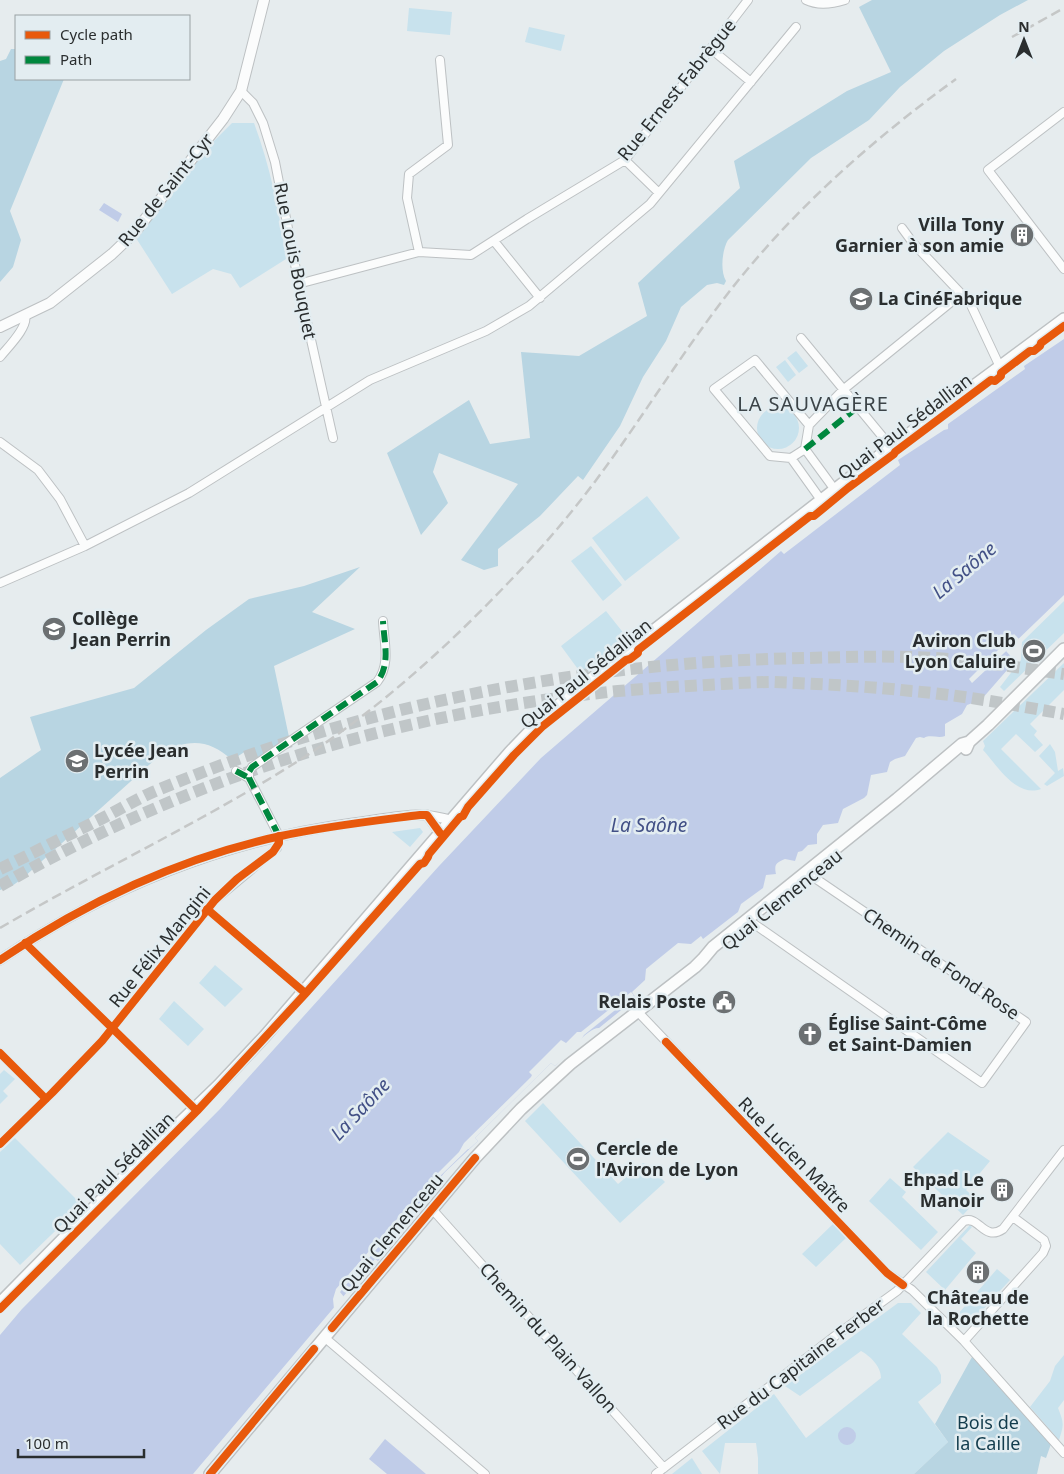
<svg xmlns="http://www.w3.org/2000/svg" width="1064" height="1474" viewBox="0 0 1064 1474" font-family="'Noto Sans',sans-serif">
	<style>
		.green { fill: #c8e2ed }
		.forest { fill: #b8d5e2 }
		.water { fill: #c0cce8 }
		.pier { fill: #e6ecee }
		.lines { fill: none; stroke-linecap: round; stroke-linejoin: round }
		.trunk-tunnel { stroke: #c0c6c8; stroke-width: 12; stroke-dasharray: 12 6; stroke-linecap: butt }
		.minor-casing { stroke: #bdc1c3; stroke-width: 10 }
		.tertiary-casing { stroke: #bdc1c3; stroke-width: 11 }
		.secondary-casing { stroke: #bdc1c3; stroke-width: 12 }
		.primary-casing { stroke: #bdc1c3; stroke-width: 14 }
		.minor { stroke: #fbfcfc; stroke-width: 8 }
		.tertiary { stroke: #fbfcfc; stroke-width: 9 }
		.secondary { stroke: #fbfcfc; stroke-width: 10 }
		.primary { stroke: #fbfcfc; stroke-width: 11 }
		.rail { stroke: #c5c7c7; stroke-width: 2.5; stroke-dasharray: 10 5; stroke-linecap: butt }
		.quiet { stroke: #00873e; stroke-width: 6; stroke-dasharray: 12 6; stroke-linecap: butt }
		.cycleway-casing { stroke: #e3edf1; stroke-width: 11 }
		.cycleway { stroke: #e8590c; stroke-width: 8 }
		.labels { text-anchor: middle; stroke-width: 5; stroke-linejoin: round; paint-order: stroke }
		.street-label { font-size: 18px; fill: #2a2e2f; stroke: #e3edf1 }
		.poi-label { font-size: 18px; font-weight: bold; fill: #2a2e2f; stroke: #e3edf1; text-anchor: start }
		.park-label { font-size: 18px; fill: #123c4d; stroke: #e3edf1 }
		.water-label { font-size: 19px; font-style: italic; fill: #425086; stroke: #e3edf1 }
		.quarter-label { font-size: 20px; letter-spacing: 1px; fill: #3c4448; stroke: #e3edf1 }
	</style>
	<rect width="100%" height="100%" fill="#e6ecee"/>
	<path class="green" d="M409,8L452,12L450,35L407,31Z
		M529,27L565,35L561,51L525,42Z
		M232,123H254C270,166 280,213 286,259L240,288L231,274L213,269L172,294L136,238L184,180L207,148Z
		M796,351L808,366L799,373L787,358Z
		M785,360L796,375L788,382L776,367Z
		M757 428a21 21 0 1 1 42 0a21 21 0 1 1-42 0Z
		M647,496L680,538L625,581L592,538Z
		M591,546L622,585L603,601L571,561Z
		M1064,601V633L1004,691L1000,687L1021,660L1022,642Z
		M606,611L629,640L583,676L561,646Z
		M1064,663V690L1030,724L1037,731L1034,735L1043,745L1035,752L1016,734L1001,749L1041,789C1016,798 997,765 983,750L985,746L983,741Z
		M1050,744L1055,752L1058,771L1063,768L1064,776L1047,786L1044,784L1055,773L1039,756Z
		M420,828L423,832L410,847L392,832Z
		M215,965L243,989L225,1007L199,983Z
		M174,1001L204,1029L188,1046L159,1019Z
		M4,1070L15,1079L3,1091L8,1096L0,1104V1074Z
		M543,1103L618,1184L643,1163L648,1165L665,1182L620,1223L525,1121Z
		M948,1132L990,1161L966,1190L977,1200L963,1215L913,1167Z
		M15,1138L82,1205L20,1265L0,1244V1152Z
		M890,1178L906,1192L902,1197L938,1232L921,1250L869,1201Z
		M833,1224L846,1238L816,1267L802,1254Z
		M970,1225L972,1227L961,1239L976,1253L945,1290L926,1272Z
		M997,1269L1010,1280L968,1326L958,1314Z
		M898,1303H911L921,1313L902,1334L937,1367L941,1375V1383L918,1402L948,1442L914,1474H758V1458L756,1443H725L720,1474L702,1451L774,1394L806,1438L881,1378C881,1366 870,1356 861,1351L800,1396L785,1386Z
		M1064,1355V1400L1058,1408C1064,1423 1064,1425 1059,1440L1030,1407L1050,1381L1055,1366Z
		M692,1458L702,1474H672Z"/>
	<path class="forest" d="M872,0H1028L1000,15L944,51L900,87L869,120L811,158L728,240C722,250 720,271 726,281L724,285L717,283L707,285L681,307L666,341L643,377L620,426L583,480L578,476L540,516L498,549V566L484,570L461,560L518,484L439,453L433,472L448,503L421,535L387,453L469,400L490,444L530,438L521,352L579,356L647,316L638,283L740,188L734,161L847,91L891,72L859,7Z
		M11,49H16V79H64L10,211L21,240L13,267L0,282V61L6,59Z
		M360,567L312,612L355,629L274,666L289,737L253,761L246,751L232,760C208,738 186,738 159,756L23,878L12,886L0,890V778L41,750L30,717L134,688L206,630L249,599L304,586Z
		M972,1357L1051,1444L1046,1458L1041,1456L1037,1474H914L948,1442L935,1424Z"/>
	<path class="water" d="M104,203L122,214L118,222L99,210Z
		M1064,339V595L1006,651L1015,661L981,700L967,705L962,714L945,724V736C938,739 931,734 924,738L920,737L916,738L905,756L895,759L890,762L887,772L871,775L867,795L864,798L843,809L838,823L823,825L817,834V844L808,845L802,851L798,852L795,861L785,859C776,863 774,864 776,874L766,875L763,888L741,904L738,912L703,939L701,936L691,944L678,943L646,969L645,980L632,992L636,998L599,1028C588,1027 564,1057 555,1066L551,1063L475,1138L478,1141L445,1172L414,1210L401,1229L397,1239L378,1261L375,1259L193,1474H0V1335L22,1309L220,1109L439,866L541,758L781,551L784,554L900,465L898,460L944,430L948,429V424L1025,369L1024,366Z
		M838 1436a9 9 0 1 1 18 0a9 9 0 1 1-18 0Z
		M385,1439L426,1474H387L369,1459Z"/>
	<path class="pier" d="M1014,634L1019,639L972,683L969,679Z
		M631,992L634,995L584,1035L579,1043L555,1066L551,1063L475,1138L478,1141L469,1149H468L434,1182L340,1292L344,1297L334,1309L333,1299L336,1289L432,1179L459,1152L464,1143L531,1077L532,1075L529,1072L561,1040L566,1043L577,1032H581Z"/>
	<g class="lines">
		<path class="trunk-tunnel" d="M0,869C33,853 66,836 99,820C117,811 135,800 153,792C361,705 580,662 805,658C853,657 901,655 949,659C987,662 1026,669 1064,674
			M0,886C194,775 396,713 618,691C653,688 688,686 723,684C739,683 756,682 773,682C819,684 865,686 911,691C962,695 1014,705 1064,714"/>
		<g class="minor-casing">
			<path id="minor" d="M806,0C818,6 832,4 845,0
				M711,49L751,82
				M241,91L253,103L263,123L275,162L301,295L333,438
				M1064,112L988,170L1064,269
				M625,160L659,193
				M902,228L913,243L970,303L1000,367
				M494,241L540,298
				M419,252L407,198L409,174L448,145L440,60
				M298,284L419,252L471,255L527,219L625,160L748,0
				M801,338L891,447
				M0,357C7,348 29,327 25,315
				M755,360L809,425L805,449L791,458L770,456L714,389Z
				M809,425L844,389L961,294
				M0,442L38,470L60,499L85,546
				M805,449L835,490
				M791,458L821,500
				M0,583L85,546L189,493L370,380L486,331L529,306L650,204L796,27
				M236,771L249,778
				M207,909L304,992
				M747,919L982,1083L1026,1022L806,872
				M25,943L195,1109
				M638,1012L887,1273L912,1290L964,1341L1064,1453
				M0,1053L46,1099
				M0,1144L52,1093L102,1041L215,900L277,848L279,836L249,778V772L252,767L377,682C391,664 384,643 383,621
				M432,1209L664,1468
				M324,1337L485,1474
				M964,1341L1043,1253L1046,1246L1044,1240L1013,1217
				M656,1474L835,1336L897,1291L964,1221C979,1215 984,1242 1003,1229L1064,1150"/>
		</g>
		<g class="tertiary-casing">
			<path id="tertiary" d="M427,815L440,833
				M0,960C106,888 226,840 353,823C373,821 402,814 421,815C431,815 441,818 451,820"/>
		</g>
		<g class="secondary-casing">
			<path id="secondary" d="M0,327L50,303L112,254L135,232L223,119L241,91L264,0"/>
		</g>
		<g class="primary-casing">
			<path id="primary" d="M966,749L969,742L988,725L1064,649
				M0,1303L130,1171L219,1085L265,1036L510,752L536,725L572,694L851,477L1064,319
				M210,1474L475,1158L521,1109L570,1064L695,967L703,959L713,947L897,799L962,744L969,742"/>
		</g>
		<use href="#minor" class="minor"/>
		<use href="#tertiary" class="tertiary"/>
		<use href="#secondary" class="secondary"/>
		<use href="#primary" class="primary"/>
		<path class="rail" d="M1012,37L1064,8
			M0,928C101,869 208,819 306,756C381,707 448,646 509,582C544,546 576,508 605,468C647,410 685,349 729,292C794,209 872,140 956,79"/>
		<path class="quiet" d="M805,449L858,407
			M236,771L249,778
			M279,836L249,778V772L252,767L377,682C391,664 384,643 383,621"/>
		<g class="cycleway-casing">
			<path id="cycleway" d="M207,909L304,992
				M25,943L195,1109
				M0,960C84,903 181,857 281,836C327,826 373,821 420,815H427L440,833
				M666,1042L887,1273L903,1285
				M0,1053L46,1099
				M0,1144L52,1093L102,1041L215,900L237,879L273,852L279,843V836
				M0,1309L197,1111L306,993L420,864L424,863L428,857L429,854L460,817L463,816L468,807L514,755L543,726L626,660L630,659L638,653V650L810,516H814L848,488L894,454L895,452L991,380L995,381L1001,376V373L1030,351H1034L1040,346L1041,343L1064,326
				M332,1328L475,1158
				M210,1474L314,1349"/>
		</g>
		<use href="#cycleway" class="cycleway"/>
	</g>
	<defs>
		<g id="building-disc" transform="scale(1.25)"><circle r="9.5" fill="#6c7072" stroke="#e3edf1"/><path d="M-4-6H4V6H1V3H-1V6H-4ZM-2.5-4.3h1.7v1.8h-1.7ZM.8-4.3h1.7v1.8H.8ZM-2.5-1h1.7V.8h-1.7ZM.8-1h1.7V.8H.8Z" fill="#fff"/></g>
		<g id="university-disc" transform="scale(1.25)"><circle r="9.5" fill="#6c7072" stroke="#e3edf1"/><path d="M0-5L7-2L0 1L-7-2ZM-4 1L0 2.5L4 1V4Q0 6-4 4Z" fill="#fff"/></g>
		<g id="school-disc" transform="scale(1.25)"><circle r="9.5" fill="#6c7072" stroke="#e3edf1"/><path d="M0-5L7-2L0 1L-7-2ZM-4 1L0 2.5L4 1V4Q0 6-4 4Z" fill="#fff"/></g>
		<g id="stadium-disc" transform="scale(1.25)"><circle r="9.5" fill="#6c7072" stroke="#e3edf1"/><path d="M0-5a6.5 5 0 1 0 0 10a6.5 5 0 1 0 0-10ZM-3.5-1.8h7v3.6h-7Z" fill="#fff"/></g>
		<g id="civic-disc" transform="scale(1.25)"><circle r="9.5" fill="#6c7072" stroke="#e3edf1"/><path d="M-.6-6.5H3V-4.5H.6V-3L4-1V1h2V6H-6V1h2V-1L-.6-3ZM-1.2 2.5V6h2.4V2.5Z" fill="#fff"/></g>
		<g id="church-disc" transform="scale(1.25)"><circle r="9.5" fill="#6c7072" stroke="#e3edf1"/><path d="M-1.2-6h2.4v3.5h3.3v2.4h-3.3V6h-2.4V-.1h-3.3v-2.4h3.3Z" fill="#fff"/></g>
	</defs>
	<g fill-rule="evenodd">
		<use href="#building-disc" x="1022" y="235"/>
		<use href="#university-disc" x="861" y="299"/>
		<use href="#school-disc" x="54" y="629"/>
		<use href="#stadium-disc" x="1034" y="651"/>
		<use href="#school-disc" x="77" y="761"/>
		<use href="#civic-disc" x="724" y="1002"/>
		<use href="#church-disc" x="810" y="1034"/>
		<use href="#stadium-disc" x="578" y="1159"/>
		<use href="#building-disc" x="1002" y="1190"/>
		<use href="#building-disc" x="978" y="1272"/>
	</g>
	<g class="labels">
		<g class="street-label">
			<text transform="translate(677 90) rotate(-51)" y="6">Rue Ernest Fabrègue</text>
			<text transform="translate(166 190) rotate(-51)" y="6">Rue de Saint-Cyr</text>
			<text transform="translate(295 261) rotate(79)" y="6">Rue Louis Bouquet</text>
			<text transform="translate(905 427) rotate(-37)" y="6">Quai Paul Sédallian</text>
			<text transform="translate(586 674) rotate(-39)" y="6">Quai Paul Sédallian</text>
			<text transform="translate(782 900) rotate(-39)" y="6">Quai Clemenceau</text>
			<text transform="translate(160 947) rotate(-51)" y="6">Rue Félix Mangini</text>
			<text transform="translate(941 964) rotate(34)" y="6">Chemin de Fond Rose</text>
			<text transform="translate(794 1155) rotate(46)" y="6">Rue Lucien Maître</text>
			<text transform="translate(114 1173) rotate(-45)" y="6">Quai Paul Sédallian</text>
			<text transform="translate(392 1233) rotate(-50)" y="6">Quai Clemenceau</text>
			<text transform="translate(548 1338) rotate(48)" y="6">Chemin du Plain Vallon</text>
			<text transform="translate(801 1364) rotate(-37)" y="6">Rue du Capitaine Ferber</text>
		</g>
		<g class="poi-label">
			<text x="1004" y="231" text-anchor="end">Villa Tony<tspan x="1004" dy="21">Garnier à son amie</tspan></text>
			<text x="878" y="305">La CinéFabrique</text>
			<text x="72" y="625">Collège<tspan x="72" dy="21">Jean Perrin</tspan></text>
			<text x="1016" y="647" text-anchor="end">Aviron Club<tspan x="1016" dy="21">Lyon Caluire</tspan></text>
			<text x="94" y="757">Lycée Jean<tspan x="94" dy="21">Perrin</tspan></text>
			<text x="706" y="1008" text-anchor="end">Relais Poste</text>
			<text x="828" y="1030">Église Saint-Côme<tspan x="828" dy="21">et Saint-Damien</tspan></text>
			<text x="596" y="1155">Cercle de<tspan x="596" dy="21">l'Aviron de Lyon</tspan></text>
			<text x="984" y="1186" text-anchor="end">Ehpad Le<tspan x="984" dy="21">Manoir</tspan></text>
			<text x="978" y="1304" text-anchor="middle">Château de<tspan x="978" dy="21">la Rochette</tspan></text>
		</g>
		<g class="park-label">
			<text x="988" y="1429">Bois de<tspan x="988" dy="21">la Caille</tspan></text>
		</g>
		<g class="water-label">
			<text transform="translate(964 570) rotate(-40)" y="7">La Saône</text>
			<text x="649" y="832">La Saône</text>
			<text transform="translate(360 1109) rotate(-47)" y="7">La Saône</text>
		</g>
		<g class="quarter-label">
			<text x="813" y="411">LA SAUVAGÈRE</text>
		</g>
	</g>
	<rect x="15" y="15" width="175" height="65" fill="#e3edf1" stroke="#99a1a3"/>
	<rect x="25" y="31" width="25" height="8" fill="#e8590c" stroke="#99a1a3"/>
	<text x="60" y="40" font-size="15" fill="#2a2e2f">Cycle path</text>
	<rect x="25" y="56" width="25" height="8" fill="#00873e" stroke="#99a1a3"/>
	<text x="60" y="65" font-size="15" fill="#2a2e2f">Path</text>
	<g transform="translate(1024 40)" stroke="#e3edf1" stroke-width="4" paint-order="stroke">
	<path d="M0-4L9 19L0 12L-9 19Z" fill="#2a2e2f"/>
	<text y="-8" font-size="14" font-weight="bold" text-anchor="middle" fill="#2a2e2f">N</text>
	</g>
	<path d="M18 1449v8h126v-8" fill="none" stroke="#2a2e2f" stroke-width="2.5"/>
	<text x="25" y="1449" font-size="15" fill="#2a2e2f" stroke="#e3edf1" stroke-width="4" paint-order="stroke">100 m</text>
</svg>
